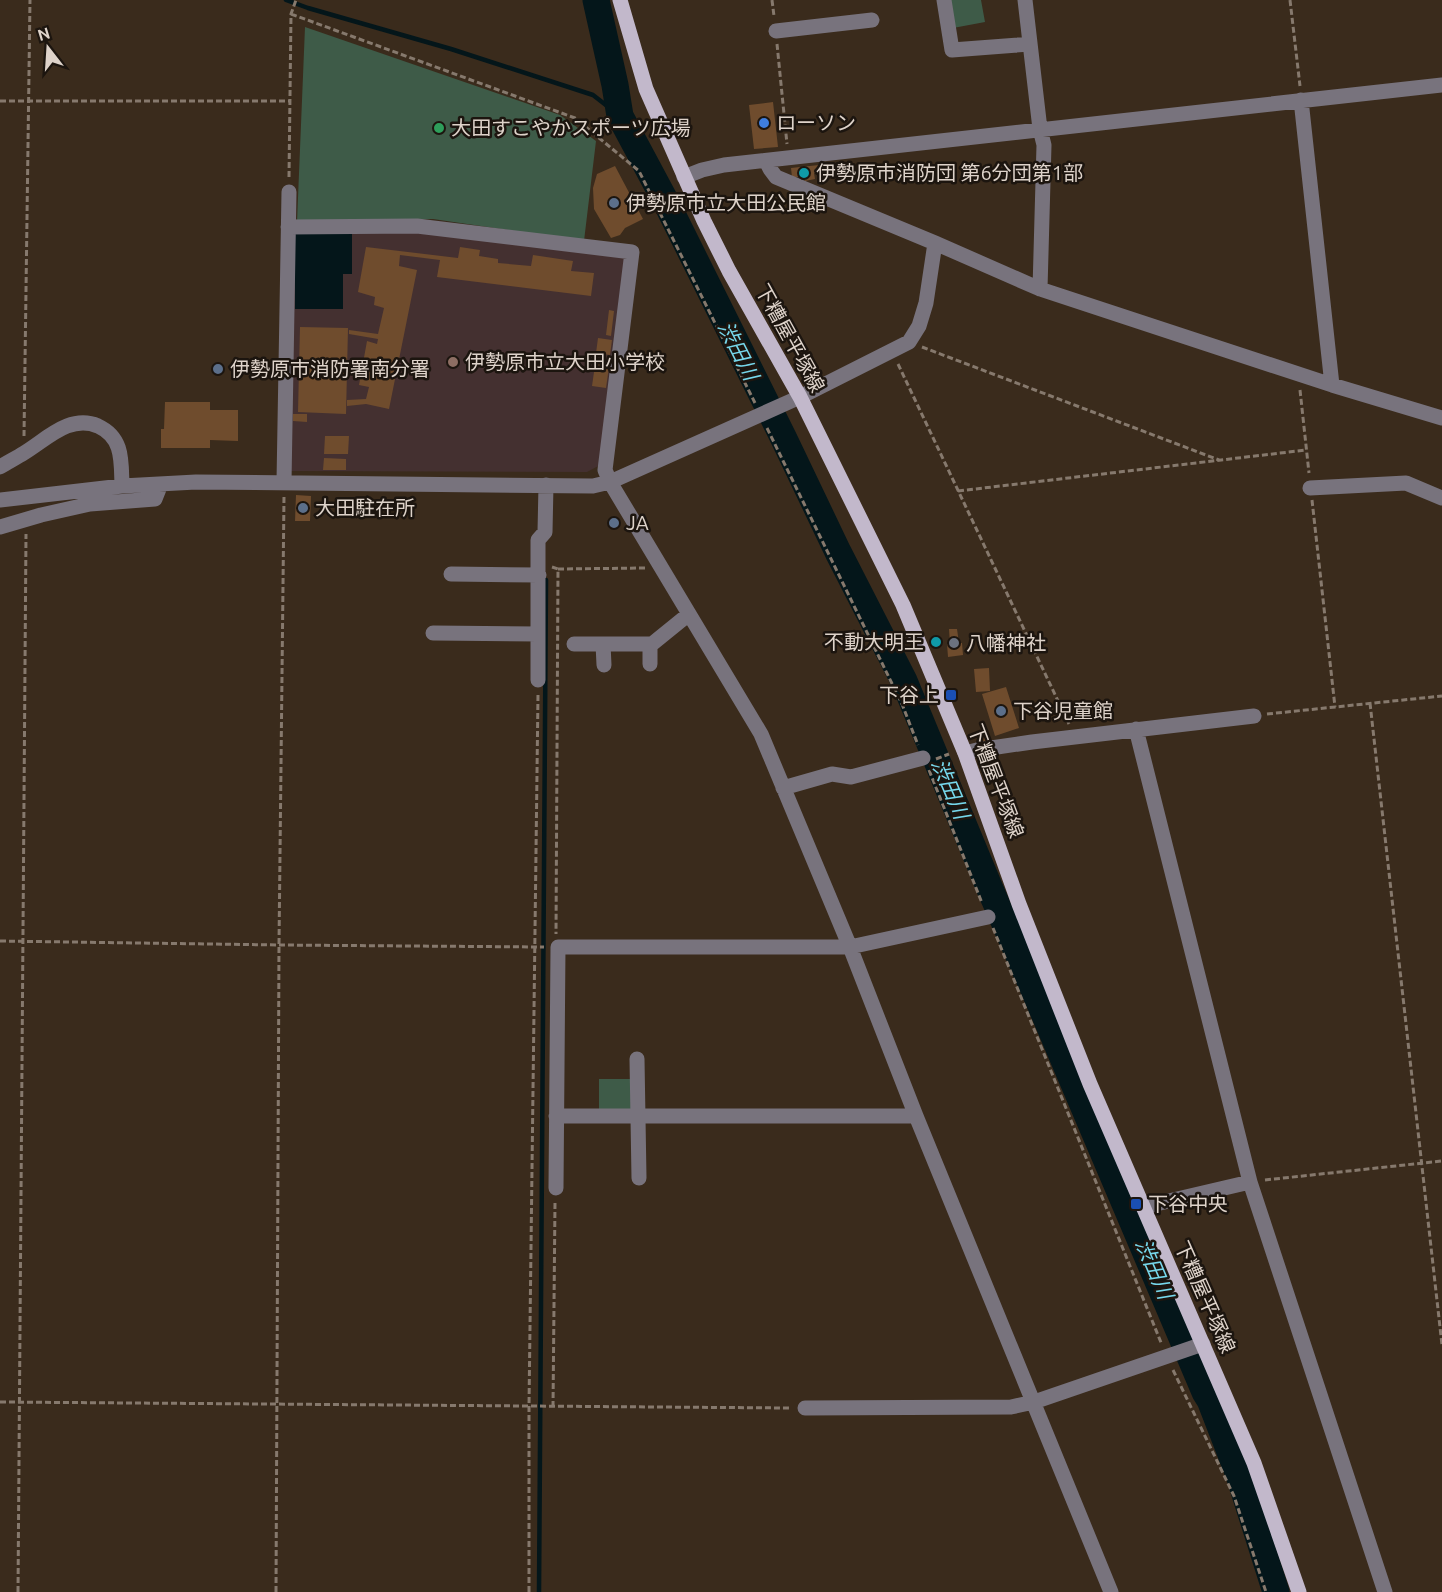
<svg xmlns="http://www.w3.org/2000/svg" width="1442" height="1592" viewBox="0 0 1442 1592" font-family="Ubuntu,'Noto Sans JP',sans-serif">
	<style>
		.education { fill: #443030 }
		.green { fill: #3e5b48 }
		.water { fill: #04161a }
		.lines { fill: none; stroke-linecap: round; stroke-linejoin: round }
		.stream { stroke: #04161a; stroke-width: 4.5 }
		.river { stroke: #04161a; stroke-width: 27 }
		.building { fill: #6f4c2d }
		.path { stroke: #86796d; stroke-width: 3; stroke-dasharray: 6 3; stroke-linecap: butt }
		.minor { stroke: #78737d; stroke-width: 15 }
		.major { stroke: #c2b8cb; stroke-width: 15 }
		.shop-dot { fill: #3f7fe0; stroke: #1c150f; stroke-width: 2 }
		.leisure-dot { fill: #2e9e5b; stroke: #1c150f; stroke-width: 2 }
		.culture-dot { fill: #0f9aa8; stroke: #1c150f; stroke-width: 2 }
		.service-dot { fill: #5c6f8a; stroke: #1c150f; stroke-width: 2 }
		.education-dot { fill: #8d6e63; stroke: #1c150f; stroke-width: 2 }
		.worship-dot { fill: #6b7280; stroke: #1c150f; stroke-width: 2 }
		.transit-dot { fill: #1a4fb4; stroke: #1c150f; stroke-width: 2 }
		.labels { text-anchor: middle; stroke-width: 5; stroke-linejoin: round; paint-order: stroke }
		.poi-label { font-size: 20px; fill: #ded3ca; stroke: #1c150f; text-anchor: start }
		.street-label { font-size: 20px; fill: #ded3ca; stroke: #1c150f }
		.water-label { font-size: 21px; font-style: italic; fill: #76d7eb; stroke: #1c150f }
	</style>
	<rect width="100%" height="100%" fill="#3a2b1c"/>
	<path class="education" d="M419,230L622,253L625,260L602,464L587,472L291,471L293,231Z"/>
	<path class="green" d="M948,0H981L985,22L953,28Z
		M305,27L560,115L596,141L584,241L433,219L297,222Z
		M599,1079H632V1109L599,1110Z"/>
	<path class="water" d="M295,233H352V274H343V309H295Z"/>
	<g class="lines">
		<path class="stream" d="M286,0L308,8L451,49L593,95L620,116
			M539,1592L546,580"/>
		<path class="river" d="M596,0L615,85L620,116L666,202L784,439L838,552L904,681L990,889L1047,1020L1205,1392L1210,1400L1239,1475L1276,1592"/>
	</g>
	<path class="building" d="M773,102L778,147L754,149L749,105Z
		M819,165L820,173H814L815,179L805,181L804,179H800V177H792L791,168Z
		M615,166L643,219L625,228L620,235L611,238L594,209L593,188L597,174Z
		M366,247L458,258L460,247L480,250L479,256L498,259V263L531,266L533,255L573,261L571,271L594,273L591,296L437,277L440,260L400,255L399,266L417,270L389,409L366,404L347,406V400L366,399L369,387L359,385L367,341L377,344L378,339L349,334V330L378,334L384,308L374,305L375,297L358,292Z
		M609,310L614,311L611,336L606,335Z
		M300,327L348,328L346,414L298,412Z
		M598,338L612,340L610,355L596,353Z
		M596,358L610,360L606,388L592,386Z
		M165,402H210V410H238V441L210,440V448H161V429H164Z
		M293,414H307V422L293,421Z
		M325,436H349L348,454H324Z
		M324,458L346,459V470H323Z
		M296,495L311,496L310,521H295Z
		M949,629H957L959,643H962L963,655L948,657L947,644H950Z
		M989,668L990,691L976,692L974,669Z
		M1006,687L1019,728L995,736L982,694Z
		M986,733L988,742L979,743L978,735Z"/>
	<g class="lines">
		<path class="path" d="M772,0L774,16
			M1290,0L1300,86
			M291,14L575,118L639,171L755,403
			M777,44L787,144
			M0,101H290
			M289,177L291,14L296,0
			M922,347L1219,460
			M898,364L1069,724
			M1300,390L1309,473
			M767,428L902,704L918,745
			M24,436L30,0
			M958,491L1306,450
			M1312,500L1335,707
			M552,567L558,569L556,934
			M558,569L646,568
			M1370,703L1442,1345
			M1267,714L1442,696
			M936,759L949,754
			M929,770L982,903
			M993,928L1162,1345
			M0,941L279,945L544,947
			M1265,1180L1442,1161
			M1173,1370L1234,1496L1266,1592
			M0,1402L790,1408
			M553,1407L555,1202
			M18,1592L26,534
			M276,1592L279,945L284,496
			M529,1592V1406L538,694"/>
		<path class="minor" d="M944,0L952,50L1030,44
			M1025,0L1040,129L1044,145L1040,289
			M776,31L872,20
			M1301,100L1332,385
			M766,161L770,169L776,177L935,243L1040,289L1332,385L1442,418
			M684,177L702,170L724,165L1442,85
			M288,227L417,226L632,252L605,470L610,482L761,734L850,947L916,1116L1111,1592
			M0,467C8,462 16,458 24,453C47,439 70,414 98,426C124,438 121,462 122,486
			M284,482L289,192
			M1310,488L1406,483L1442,498
			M0,500L122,486L196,482L593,486L610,482L800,397L909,342L919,326L926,303L935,243
			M0,527L41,515L90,504L155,499L161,484
			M451,574L539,575
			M433,633L538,634
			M574,644H652L689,614
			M603,644L604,665
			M650,664V644
			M538,680V540L545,532L546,485
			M1136,729L1250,1182L1385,1592
			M965,753L977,750L1032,742L1254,716
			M783,788L832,774L851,777L923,758
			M637,1059L639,1178
			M556,1116H916
			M556,1188L558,947H850L988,917
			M1143,1207L1250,1182
			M805,1408L1011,1407L1034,1402L1203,1344"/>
		<path class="major" d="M620,0L646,89L704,221L729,271L800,397L903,605L965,753L1019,904L1090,1084L1254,1463L1299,1592"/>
	</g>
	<circle class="shop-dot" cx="764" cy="123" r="6"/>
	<circle class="leisure-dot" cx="439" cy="128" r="6"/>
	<g class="culture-dot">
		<circle cx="804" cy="173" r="6"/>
		<circle cx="936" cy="642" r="6"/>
	</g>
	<g class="service-dot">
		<circle cx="614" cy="203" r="6"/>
		<circle cx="218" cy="369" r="6"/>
		<circle cx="303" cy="508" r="6"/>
		<circle cx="614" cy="523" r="6"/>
		<circle cx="1001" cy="711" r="6"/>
	</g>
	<circle class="education-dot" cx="453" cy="362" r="6"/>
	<circle class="worship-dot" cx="954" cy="643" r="6"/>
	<g class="transit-dot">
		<rect x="945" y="689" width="12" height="12" rx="3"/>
		<rect x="1130" y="1198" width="12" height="12" rx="3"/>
	</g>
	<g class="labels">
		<g class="poi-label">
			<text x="776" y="130">ローソン</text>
			<text x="451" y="135">大田すこやかスポーツ広場</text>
			<text x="816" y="180">伊勢原市消防団 第6分団第1部</text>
			<text x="626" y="210">伊勢原市立大田公民館</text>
			<text x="465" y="369">伊勢原市立大田小学校</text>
			<text x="230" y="376">伊勢原市消防署南分署</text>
			<text x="315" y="515">大田駐在所</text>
			<text x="626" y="530">JA</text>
			<text x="924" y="649" text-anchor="end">不動大明王</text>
			<text x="966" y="650">八幡神社</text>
			<text x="939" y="702" text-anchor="end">下谷上</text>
			<text x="1013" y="718">下谷児童館</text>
			<text x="1148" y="1211">下谷中央</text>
		</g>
		<g class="street-label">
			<text transform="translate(790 338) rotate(61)" y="7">下糟屋平塚線</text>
			<text transform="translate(996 781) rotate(69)" y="7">下糟屋平塚線</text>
			<text transform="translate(1205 1297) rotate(66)" y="7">下糟屋平塚線</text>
		</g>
		<g class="water-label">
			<text transform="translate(738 351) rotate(63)" y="7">渋田川</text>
			<text transform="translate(950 789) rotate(67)" y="7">渋田川</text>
			<text transform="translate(1154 1269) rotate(67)" y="7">渋田川</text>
		</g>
	</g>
	<g transform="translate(48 48) rotate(343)" stroke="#1c150f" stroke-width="4.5" paint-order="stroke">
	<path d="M0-4.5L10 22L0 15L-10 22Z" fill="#ded3ca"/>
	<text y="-9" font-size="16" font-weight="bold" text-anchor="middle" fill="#ded3ca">N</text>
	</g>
</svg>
